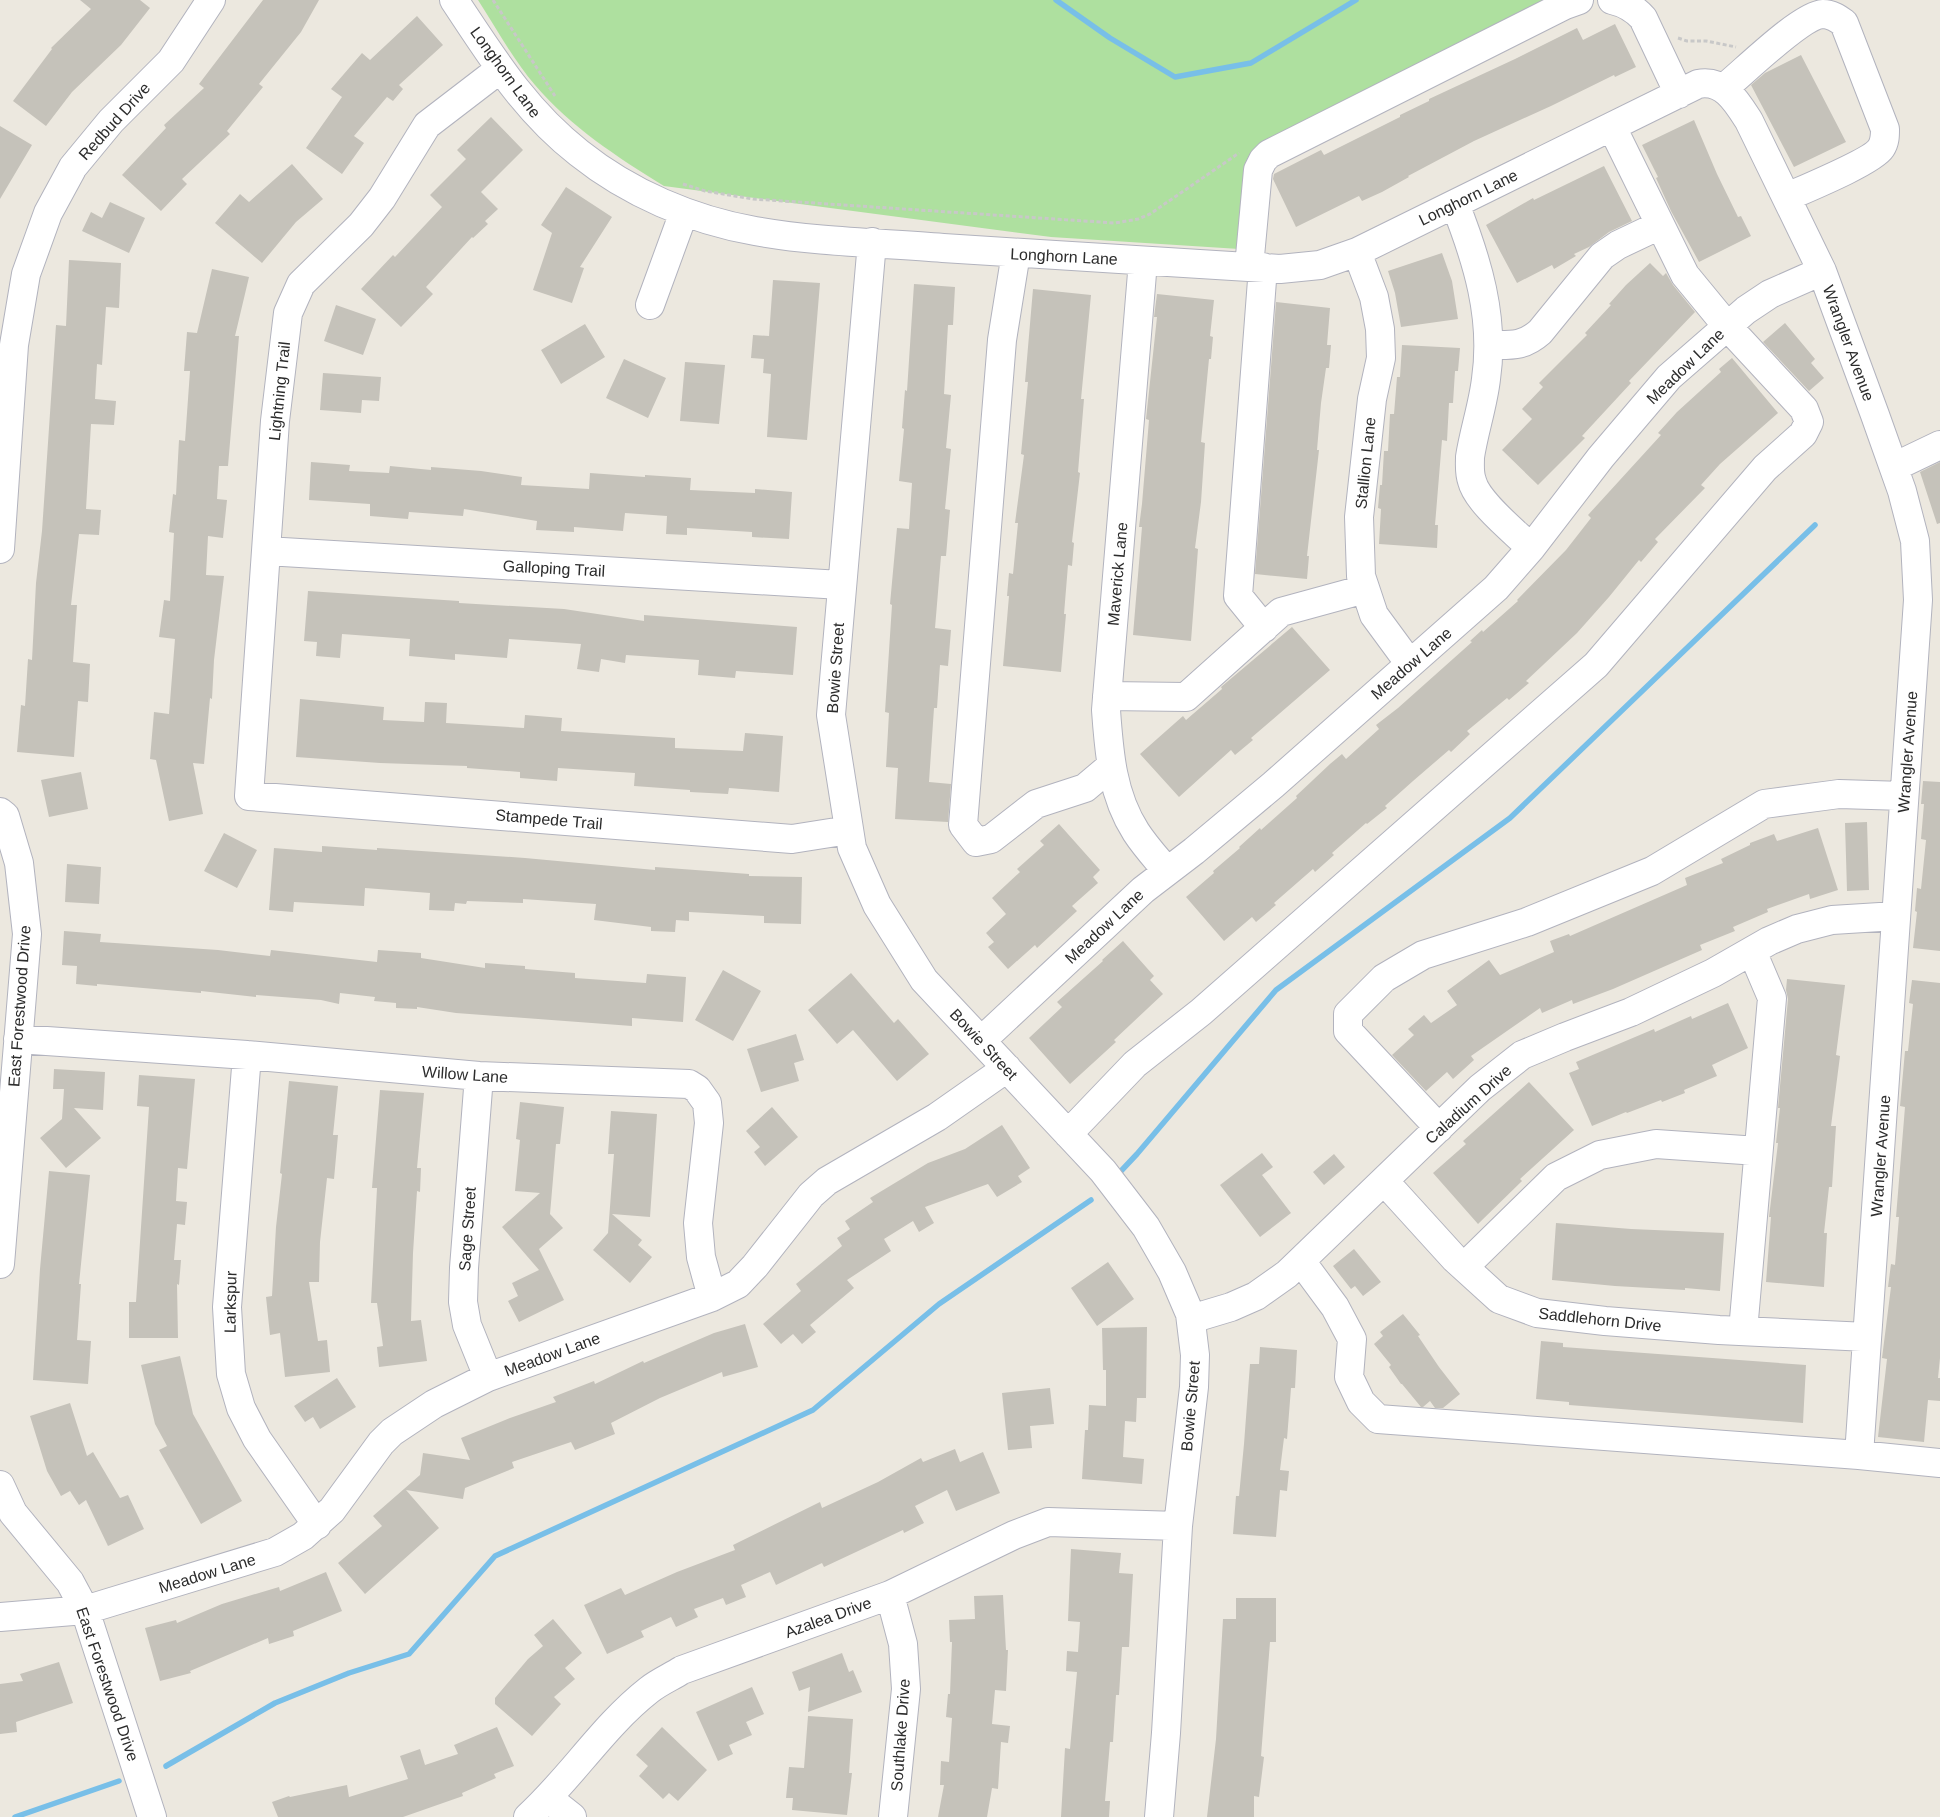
<svg xmlns="http://www.w3.org/2000/svg" width="1940" height="1817" viewBox="0 0 1940 1817" font-family="Helvetica,sans-serif">
	<style>
		.green { fill: #aee09f }
		.lines { fill: none; stroke-linecap: round; stroke-linejoin: round }
		.stream { stroke: #78bfe8; stroke-width: 5.5 }
		.building { fill: #c5c2ba }
		.minor-casing { stroke: #b2b3be; stroke-width: 30 }
		.path { stroke: #c8c8c8; stroke-width: 3; stroke-dasharray: 4 2.5; stroke-linecap: butt }
		.minor { stroke: #fff; stroke-width: 28 }
		.labels { text-anchor: middle; stroke-width: 4; stroke-linejoin: round; paint-order: stroke }
		.street-label { font-size: 16px; fill: #2c2c2c; stroke: #fff }
	</style>
	<rect width="100%" height="100%" fill="#ece8df"/>
	<path class="green" d="M478,0H1568L1254,163L1255,250L1051,237L664,186C617,157 571,127 535,85C514,61 496,28 478,0Z"/>
	<g class="lines">
		<path class="stream" d="M1056,0L1110,38L1175,77L1251,63L1356,0
			M1121,1171L1137,1154L1276,990L1510,818L1815,525
			M166,1766L275,1703L349,1673L409,1654L495,1556L813,1410L939,1304L1091,1200
			M15,1817L119,1781"/>
	</g>
	<path class="building" d="M80,0H140L150,8L121,45L72,92L46,126L13,101L52,49L51,48L91,9Z
		M263,0H319L301,32L259,84L263,87L227,131L230,134L182,179L187,184L161,211L122,175L166,128L164,125L204,88L199,84Z
		M417,16L443,45L399,85L403,89L393,101L387,97L354,136L364,143L342,174L306,148L342,97L331,89L362,53L370,60Z
		M1615,24L1636,67L1615,77L1614,75L1551,106L1474,141L1408,176L1409,177L1382,192L1362,201L1359,196L1296,227L1273,179L1274,174L1321,150L1324,155L1400,117V115L1429,101V99L1515,59L1577,28L1583,40Z
		M1801,55L1846,142L1794,167L1751,85L1765,73Z
		M491,117L523,150L481,192L498,209L485,221L488,224L473,238L472,237L426,287L433,294L401,327L361,289L393,255L395,257L442,207L430,195L466,159L457,150Z
		M1694,120L1717,174L1738,217L1741,216L1751,236L1699,262L1671,211L1656,178L1658,177L1642,145Z
		M0,126L32,145L0,199Z
		M292,164L323,199L296,222L262,263L215,223L240,194L249,202Z
		M1604,166L1632,221L1609,232L1589,247L1574,254L1576,256L1554,269L1552,265L1517,283L1486,225L1533,198L1534,200Z
		M566,187L612,217L580,267L584,268L572,303L533,290L552,233L541,225Z
		M110,202L145,218L129,253L82,231L91,212L102,218Z
		M1442,253L1452,281L1458,319L1401,327L1395,293L1388,271Z
		M69,260L121,263L119,308L106,307L102,365L97,364L95,399L116,401L114,425L91,424L86,509L101,510L99,535L79,534L71,605H77L73,662L90,664L88,702L78,701L74,757L17,752L21,705L25,706L28,659L32,660L36,583L42,531L56,325L66,326Z
		M1650,263L1663,276L1666,273L1673,285L1695,312L1629,381L1631,383L1582,436L1585,438L1538,485L1502,450L1532,419L1522,409L1543,387L1539,383L1587,335L1585,333L1611,305L1609,304L1626,285Z
		M212,269L249,277L235,336H239L228,466H219L217,499L227,500L223,538L208,536L206,575L224,576L214,660L212,699L210,698L204,764L193,763L203,814L169,821L156,760L150,759L154,712L169,714L175,639L159,637L164,600L170,601L174,533L169,532L173,494L176,495L179,440L185,441L190,371H184L187,332L197,333Z
		M773,280L820,283L807,440L767,437L771,374L763,373L764,359L751,358L753,335L769,336Z
		M914,284L955,287L953,325H948L944,394L951,395L946,448L951,449L945,509L950,510L946,556H941L935,628L951,630L948,666L940,665L937,708H934L929,782L951,784L948,822L895,819L898,768L886,767L889,713L885,712L892,605L890,604L897,528L909,529L912,483L899,481L904,429L902,428L905,390L907,391Z
		M1033,289L1091,295L1081,399H1084L1078,472L1080,473L1072,542L1074,543L1072,566L1068,565L1064,614H1066L1061,672L1003,666L1009,596H1007L1009,573L1013,574L1018,523H1015L1024,455L1021,454L1028,382H1025Z
		M1157,294L1214,300L1210,336L1213,337L1211,359H1209L1201,442L1205,443L1201,502L1195,548L1198,549L1191,641L1133,635L1142,527H1139L1142,504L1149,420L1146,419L1157,317H1154Z
		M1276,302L1330,308L1327,345H1331L1329,368H1326L1321,403L1317,450H1319L1307,556H1309L1307,579L1255,574Z
		M336,305L376,319L363,355L324,341Z
		M1785,323L1815,359L1811,363L1824,378L1809,391L1763,342Z
		M585,324L605,357L561,384L541,350Z
		M1402,345L1460,348L1458,371H1455L1453,403H1449L1447,441L1442,440L1435,525H1438L1437,548L1379,544L1381,509L1378,508L1380,485H1382L1384,451H1388L1390,414H1394L1397,377H1400Z
		M1732,358L1778,413L1720,464L1701,485L1705,488L1655,539L1658,542L1641,562L1639,560L1609,597L1577,633L1526,681L1529,683L1509,700L1507,698L1467,731L1470,734L1451,752L1449,750L1413,781L1385,806L1387,808L1367,824L1366,823L1332,853L1334,855L1315,872L1313,869L1274,903L1276,905L1256,922L1252,917L1224,941L1186,897L1214,873L1213,871L1240,848L1239,847L1260,828L1261,830L1297,798L1296,796L1330,764L1342,754L1346,759L1379,729L1376,725L1398,708L1472,642L1470,641L1482,630L1483,632L1518,601L1517,600L1566,550L1591,518L1588,515L1661,435L1658,433L1677,412L1721,372L1719,369Z
		M624,359L666,378L648,418L606,398Z
		M685,362L725,365L719,424L680,421Z
		M323,373L381,377L379,401L362,400L361,413L320,410Z
		M311,462L350,465L349,471L389,473L390,466L431,470V467L481,471L522,477L521,485L589,489L590,473L645,477V475L691,478L690,490L755,493V489L792,492L789,539L752,537V532L687,528V535L666,534L667,516L625,513L623,531L574,527V532L536,530L537,521L464,509L463,516L409,512L408,519L370,516V504L309,500Z
		M1940,462V523L1937,524L1920,472Z
		M308,591L459,601V603L564,609L644,621V615L797,627L793,675L736,671L735,678L698,675L699,660L626,655L625,663L601,659L599,672L577,669L581,644L509,639L507,658L455,654V660L409,656L410,639L342,634L340,658L316,656L317,642L304,641Z
		M1292,627L1330,670L1251,738L1253,740L1235,755L1231,750L1179,797L1140,754L1183,716L1186,720L1222,689L1221,687Z
		M300,699L384,707L383,720L424,722L425,702L447,703L446,723L524,728L525,715L562,718L561,731L675,738V748L743,751L745,733L783,736L779,792L729,788L728,794L690,792V790L634,786L635,773L558,768L557,781L520,778V772L467,768V766L380,763L296,757Z
		M81,772L88,809L49,817L41,780Z
		M1923,781L1940,782V951L1913,948L1917,912L1915,911L1917,888L1921,889L1926,840L1921,839L1924,804H1921Z
		M1867,822L1869,890L1847,891L1845,823Z
		M1059,824L1100,870L1093,877L1098,883L1072,906L1077,911L1037,948L1035,945L1008,969L988,947L994,942L986,933L1006,914L992,898L1020,872L1017,869L1044,845L1040,841Z
		M1818,828L1838,890L1810,899L1809,894L1767,909L1768,912L1733,927L1735,931L1700,945L1702,950L1613,989L1573,1004L1572,1000L1542,1013L1540,1008L1471,1056L1474,1060L1453,1079L1447,1072L1426,1091L1392,1055L1414,1035L1408,1029L1424,1015L1431,1023L1457,1005L1447,991L1489,960L1500,975L1554,952L1550,941L1569,934L1570,936L1687,885L1685,878L1723,863L1721,859L1750,845V843L1774,834L1777,841Z
		M224,833L257,850L237,888L204,871Z
		M322,846L377,850V848L525,858L655,870V867L749,874V876L802,877L801,924L764,923V916L689,912V921L676,920L675,932L651,931V927L594,920L596,904L523,899V903L467,901L466,904L455,903L454,911L429,910L430,893L365,888L364,906L294,902L293,912L269,910L274,848L322,852Z
		M67,864L101,867L99,904L65,902Z
		M64,931L101,934L100,942L218,950L270,956L271,950L377,962L378,950L421,953V958L485,968V963L525,966V969L575,973V978L646,983L647,974L686,977L683,1022L632,1018V1026L456,1013L417,1007V1009L396,1008V1003L374,1001L375,997L340,993L339,1004L321,1000L256,995V997L201,991V993L97,984V986L76,984L77,966L62,965Z
		M1123,941L1154,976L1150,980L1163,994L1114,1040L1116,1042L1070,1084L1029,1038L1062,1007L1057,1002L1103,961L1102,960Z
		M723,970L761,991L733,1041L695,1020Z
		M851,973L894,1023L898,1019L929,1054L897,1081L853,1030L837,1044L808,1010Z
		M1787,979L1845,985L1836,1055L1840,1056L1831,1126H1836L1832,1187H1829L1824,1233H1827L1824,1287L1766,1282L1771,1217H1769L1778,1143H1776L1780,1108H1778L1788,999L1786,990Z
		M1912,980L1940,983V1358L1938,1378H1940V1401L1928,1400L1924,1442L1878,1437L1887,1359L1882,1358L1891,1287H1888L1891,1264L1895,1265L1899,1217H1896L1905,1107L1900,1106L1905,1051H1908L1913,1004L1909,1003Z
		M1728,1003L1748,1048L1712,1065L1717,1076L1684,1090L1685,1093L1662,1102L1661,1100L1627,1113L1626,1112L1592,1126L1569,1073L1579,1069L1576,1062L1654,1029L1655,1032L1691,1016L1692,1019Z
		M796,1034L804,1060L794,1063L799,1081L761,1092L747,1049Z
		M54,1069L105,1072L103,1110L74,1108L101,1138L66,1168L40,1138L62,1119L64,1089H53Z
		M139,1075L195,1079L187,1169L178,1168L176,1201L187,1202L185,1225L177,1224L174,1260H181L179,1285L177,1284L178,1338H129V1302H136L149,1107L137,1106Z
		M289,1081L338,1086L333,1135H338L334,1179L327,1178L320,1242L319,1282H309L318,1341L327,1340L330,1372L285,1377L280,1333L270,1335L266,1297L272,1296L276,1227L282,1174L280,1173Z
		M1529,1082L1574,1130L1520,1179L1522,1181L1478,1224L1433,1173L1466,1144L1463,1141Z
		M380,1090L424,1093L417,1168H421L420,1192L417,1191L413,1253L411,1321L421,1320L427,1361L379,1367L377,1347L383,1346L377,1303H371L377,1188H372Z
		M520,1102L564,1107L560,1144H556L550,1214L563,1228L539,1249L564,1300L519,1322L508,1301L518,1296L512,1283L539,1270L502,1227L540,1193L515,1191L520,1140L516,1139Z
		M772,1107L798,1137L765,1166L754,1152L760,1147L746,1131Z
		M611,1111L657,1114L650,1217L612,1214L642,1240L638,1245L652,1257L630,1283L593,1250L608,1233L614,1154H608Z
		M1002,1125L1030,1168L1018,1176L1022,1182L997,1197L988,1184L925,1207L934,1223L919,1232L913,1221L884,1239L891,1251L847,1280L854,1288L810,1325L816,1332L802,1344L793,1334L781,1344L763,1324L801,1291L796,1284L842,1246L837,1238L850,1229L845,1221L873,1202L870,1198L928,1163L965,1149Z
		M1262,1153L1273,1167L1262,1175L1291,1213L1260,1237L1220,1185Z
		M1334,1154L1345,1167L1324,1185L1313,1172Z
		M49,1171L90,1175L79,1284H81L77,1340L91,1341L88,1384L33,1380L40,1269Z
		M1556,1223L1631,1229L1724,1233L1720,1291L1685,1288V1290L1615,1286L1552,1280Z
		M1354,1249L1381,1282L1363,1296L1355,1286L1351,1289L1333,1266Z
		M1108,1262L1134,1299L1097,1326L1071,1288Z
		M1403,1314L1420,1335L1418,1336L1439,1367L1460,1394L1443,1408H1435L1430,1401L1423,1407H1421L1402,1384H1401L1389,1367L1391,1365L1374,1344L1383,1336L1380,1332Z
		M745,1324L758,1367L723,1377L722,1372L660,1398L611,1423L615,1434L575,1450L571,1442L512,1462L514,1468L465,1488L463,1499L406,1490L439,1528L365,1594L338,1563L382,1526L373,1516L420,1475L423,1453L470,1460L461,1438L510,1418L556,1402L553,1397L594,1381L595,1384L643,1361L644,1363L714,1333Z
		M1147,1327L1146,1398H1137L1136,1422L1125,1421L1123,1457L1144,1459L1142,1484L1082,1479L1085,1430H1088L1089,1405L1106,1406V1370H1103L1102,1328Z
		M1541,1341L1563,1343V1347L1806,1365L1803,1423L1569,1405V1402L1536,1399Z
		M1260,1347L1297,1350L1295,1388H1291L1287,1439L1284,1438L1280,1470L1289,1471L1287,1491L1280,1490L1276,1537L1233,1534L1236,1496H1239L1244,1444L1250,1364H1259Z
		M180,1356L193,1414L242,1501L201,1524L159,1450L167,1446L155,1424L141,1365Z
		M337,1378L356,1407L320,1429L313,1417L305,1422L294,1406Z
		M1050,1388L1054,1424L1030,1426L1032,1448L1008,1450L1002,1393Z
		M70,1403L87,1456L93,1452L120,1498L128,1495L144,1529L108,1546L86,1500L79,1505L70,1491L61,1496L47,1471L30,1416Z
		M955,1449L960,1462L983,1452L1000,1493L956,1511L947,1490L915,1506L924,1523L904,1533L903,1530L824,1567L822,1563L776,1585L770,1572L741,1585L746,1597L726,1605L723,1598L694,1609L698,1617L676,1627L671,1617L641,1631L644,1637L607,1654L584,1605L621,1588L625,1595L677,1572L735,1550L733,1545L820,1502L822,1508L878,1482L921,1458L923,1462Z
		M1071,1549L1121,1553L1119,1573L1133,1574L1129,1647H1122L1119,1695H1116L1113,1742H1110L1105,1801H1110L1109,1817H1061L1065,1748L1070,1749L1077,1672L1066,1671L1067,1651L1078,1652L1080,1622L1068,1621Z
		M326,1572L342,1611L293,1631L294,1636L269,1644L268,1638L190,1671L191,1673L160,1681L145,1628L176,1620L177,1623L222,1604L279,1587L280,1591Z
		M1003,1595L1006,1650H1008L1006,1691L995,1690L992,1724L1010,1726L1008,1743L1001,1742L998,1789L992,1788L987,1817H938L944,1785H940L941,1761L949,1762L952,1718L946,1717L948,1694H950L952,1642H950L949,1620L975,1619L974,1596Z
		M1236,1598H1276V1642H1270L1261,1756L1264,1757L1259,1797L1254,1796V1817H1207L1216,1739L1223,1619H1236Z
		M553,1619L582,1653L565,1668L575,1679L554,1697L561,1704L532,1736L495,1704V1698L528,1659L543,1646L534,1635Z
		M842,1653L849,1672L853,1670L862,1692L808,1712L810,1687L799,1691L792,1672Z
		M59,1662L73,1703L16,1722L17,1732L0,1734V1684L23,1681L20,1674Z
		M752,1687L764,1714L746,1722L752,1735L729,1745L733,1754L718,1761L696,1712Z
		M808,1716L853,1719L849,1773H852L847,1815L792,1810L793,1798H786L789,1767L804,1768Z
		M497,1727L514,1766L494,1774L496,1778L462,1793L463,1796L403,1817H278L272,1802L289,1796L290,1797L347,1785L349,1797L408,1779L400,1756L420,1749L425,1765L458,1754L454,1745Z
		M662,1727L707,1770L678,1801L669,1793L663,1799L639,1776L648,1766L636,1755Z"/>
	<g class="lines">
		<g class="minor-casing">
			<path id="minor" d="M454,0C492,57 524,110 579,153C629,193 692,220 755,231C816,242 881,243 943,248C1055,256 1168,261 1280,269L1320,265L1357,252L1698,84C1724,79 1737,102 1749,121L1822,271L1875,415L1902,491L1915,541L1918,600L1859,1455
				M1612,0C1625,3 1634,8 1643,18L1679,94
				M500,69L427,125L382,198L361,225L301,284L288,313L275,421L249,796L792,839L849,830
				M1724,88C1744,72 1801,15 1823,14C1831,14 1837,18 1844,23L1885,129C1885,136 1885,142 1881,148C1873,161 1805,189 1787,197
				M1455,204C1477,260 1495,317 1486,379C1483,405 1474,431 1470,457C1470,465 1469,473 1472,481C1477,502 1515,532 1531,548
				M872,242L831,715L852,848L877,905L924,980L1103,1171L1146,1227L1172,1272L1190,1314L1195,1355L1194,1387L1178,1526L1166,1733L1159,1817
				M1357,252L1374,297L1380,329L1381,358L1372,399L1359,517L1361,576L1374,615L1410,664
				M1016,253L1002,340L963,825L976,842L991,839L1036,804L1085,788L1111,766
				M1143,261L1106,710C1109,752 1112,795 1136,832C1145,846 1157,859 1167,871
				M1249,267L1258,170L1263,160L1269,154L1565,5L1579,0
				M1263,267L1238,596L1264,628
				M650,305L684,212
				M1489,345C1511,345 1523,347 1540,332L1602,256L1618,245L1660,225
				M1894,467L1940,445
				M0,549L14,345L26,274L48,213L73,167L111,121L171,61L211,0
				M266,551L841,585
				M1107,696L1186,697L1281,612L1365,589
				M0,812L5,816L19,863L27,934L0,1264
				M18,1039L247,1055L479,1076L689,1084L697,1089L707,1103L709,1123L698,1223L701,1257L712,1297
				M981,1041L1143,890L1194,851L1273,785L1496,588L1531,548L1601,457L1669,377L1746,310L1770,294L1822,271
				M247,1055L227,1307L231,1374L241,1408L257,1439L317,1525
				M479,1076L464,1268L463,1302L467,1325L488,1377
				M1439,1128L1348,1031V1014L1384,978L1423,955L1527,922L1652,871L1764,804L1839,794L1904,796
				M1068,1134L1135,1064L1201,1012L1596,665L1765,468L1803,434L1809,422L1804,409L1727,326L1685,275L1612,127
				M1385,1182L1455,1259L1499,1299L1537,1313L1605,1321L1719,1330L1867,1337
				M1301,1261L1335,1307L1352,1339L1349,1377L1361,1402L1378,1419L1859,1455L1940,1463
				M1464,1267L1556,1177L1600,1155L1656,1144L1758,1151
				M1191,1319L1231,1307L1256,1296L1287,1274L1480,1088L1522,1055L1565,1037L1631,1012L1713,973L1769,941L1797,929L1832,920L1896,916
				M1743,1331L1772,998L1752,951
				M0,1485L13,1513L70,1582L85,1610L152,1817
				M890,1595L903,1644L906,1689L893,1817
				M0,1617L85,1610L275,1552L303,1536L332,1510L381,1443L392,1432L434,1404L488,1377L712,1297L738,1284L755,1266L811,1195L827,1181L937,1117L1007,1068
				M548,1798L572,1817
				M528,1817C571,1778 603,1726 649,1690C659,1682 671,1677 682,1670L890,1595L1014,1535L1048,1522L1178,1526"/>
		</g>
		<path class="path" d="M493,0L555,96
			M1678,38L1687,41H1706L1736,47
			M683,184L705,191L753,199L1115,223L1138,219L1150,214L1239,153"/>
		<use href="#minor" class="minor"/>
	</g>
	<g class="labels">
		<g class="street-label">
			<text transform="translate(506 72) rotate(54)" y="6">Longhorn Lane</text>
			<text transform="translate(114 121) rotate(-48)" y="6">Redbud Drive</text>
			<text transform="translate(1468 197) rotate(-26)" y="6">Longhorn Lane</text>
			<text transform="translate(1064 256) rotate(3)" y="6">Longhorn Lane</text>
			<text transform="translate(1849 343) rotate(70)" y="6">Wrangler Avenue</text>
			<text transform="translate(1685 366) rotate(-44)" y="6">Meadow Lane</text>
			<text transform="translate(279 391) rotate(-84)" y="6">Lightning Trail</text>
			<text transform="translate(1365 463) rotate(-84)" y="6">Stallion Lane</text>
			<text transform="translate(554 568) rotate(3)" y="6">Galloping Trail</text>
			<text transform="translate(1117 574) rotate(-85)" y="6">Maverick Lane</text>
			<text transform="translate(1411 663) rotate(-41)" y="6">Meadow Lane</text>
			<text transform="translate(835 668) rotate(-86)" y="6">Bowie Street</text>
			<text transform="translate(1907 752) rotate(-86)" y="6">Wrangler Avenue</text>
			<text transform="translate(549 819) rotate(5)" y="6">Stampede Trail</text>
			<text transform="translate(1104 926) rotate(-43)" y="6">Meadow Lane</text>
			<text transform="translate(19 1006) rotate(-86)" y="6">East Forestwood Drive</text>
			<text transform="translate(984 1044) rotate(47)" y="6">Bowie Street</text>
			<text transform="translate(465 1074) rotate(4)" y="6">Willow Lane</text>
			<text transform="translate(1468 1104) rotate(-42)" y="6">Caladium Drive</text>
			<text transform="translate(1880 1156) rotate(-86)" y="6">Wrangler Avenue</text>
			<text transform="translate(467 1229) rotate(-86)" y="6">Sage Street</text>
			<text transform="translate(230 1302) rotate(-89)" y="6">Larkspur</text>
			<text transform="translate(1600 1319) rotate(6)" y="6">Saddlehorn Drive</text>
			<text transform="translate(552 1354) rotate(-20)" y="6">Meadow Lane</text>
			<text transform="translate(1190 1406) rotate(-85)" y="6">Bowie Street</text>
			<text transform="translate(207 1573) rotate(-17)" y="6">Meadow Lane</text>
			<text transform="translate(828 1617) rotate(-20)" y="6">Azalea Drive</text>
			<text transform="translate(108 1684) rotate(71)" y="6">East Forestwood Drive</text>
			<text transform="translate(900 1735) rotate(-86)" y="6">Southlake Drive</text>
		</g>
	</g>
</svg>
